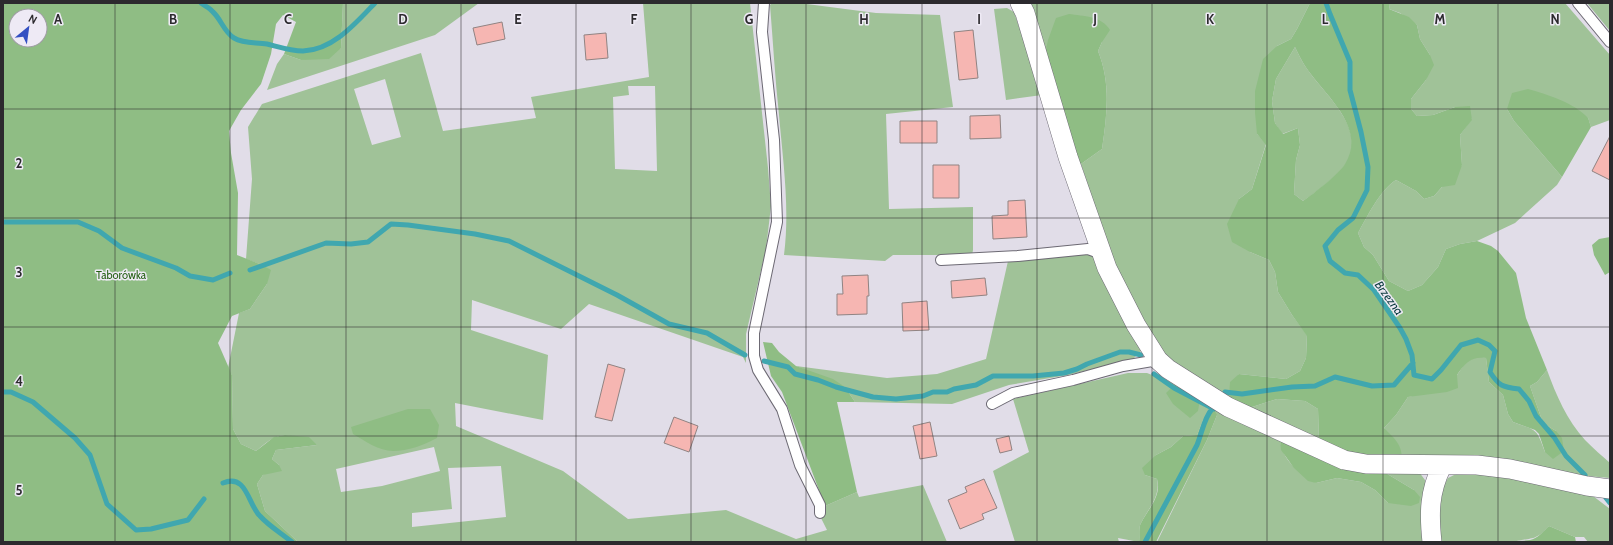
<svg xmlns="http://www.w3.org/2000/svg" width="1613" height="545" viewBox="0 0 1613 545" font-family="Cabin,sans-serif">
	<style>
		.green { fill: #a0c298; fill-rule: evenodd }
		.forest { fill: #8fbd84; fill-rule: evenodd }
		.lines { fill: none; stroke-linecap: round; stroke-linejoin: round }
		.stream { stroke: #40a7af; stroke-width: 5 }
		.building { fill: #f6b6b2; stroke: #908382 }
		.lane-casing { stroke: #6c6973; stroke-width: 12 }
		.street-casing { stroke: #6c6973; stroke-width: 20 }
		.lane { stroke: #fff; stroke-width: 10 }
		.street { stroke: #fff; stroke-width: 19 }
		.grid { fill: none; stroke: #2c2a2e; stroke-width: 1; stroke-opacity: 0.55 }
		.labels { text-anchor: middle; stroke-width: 3; stroke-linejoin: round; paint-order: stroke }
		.park-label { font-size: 11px; fill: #235f12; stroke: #eeeaf5 }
		.water-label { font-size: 12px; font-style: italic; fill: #08393d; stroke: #eeeaf5 }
		.grid-label { font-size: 13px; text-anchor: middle; font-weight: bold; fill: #2c2a2e; stroke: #eeeaf5; stroke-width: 3; stroke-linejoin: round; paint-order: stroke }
	</style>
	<rect width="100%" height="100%" fill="#e1dde8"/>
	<path class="green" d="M343,3H479L435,35L267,90L277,64L284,54L301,60L341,48Z
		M643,3H750L768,168L771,206L766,249L746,334V363L743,357L589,304L561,329L472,300L471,330L548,355L543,420L455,403L456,426L563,471L628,519L726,510L796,539L827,530L821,518L825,506L857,492L859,497L923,485L947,542H298L265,511L257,484L263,475L279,465L272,459L276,450L317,445C304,440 287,431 274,438C267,441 261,447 256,451L241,444L233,429L232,375L228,368L239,313L250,309L267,284L262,265L246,259L252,179L248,127L262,104L421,53L443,131L536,118L531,97L649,77ZM385,79L401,137L372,145L354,89ZM628,86H655L657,171L615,169L613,97L629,95ZM434,447L440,471L382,486L341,492L336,469ZM501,466L506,517L412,527V513L452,509L448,468Z
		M772,3H799L876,13L940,15L953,107L886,114L889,209L973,207V250L972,255H893L885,261L784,255C790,208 783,162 779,115C775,78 773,42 770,5Z
		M1030,3H1310L1297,29L1291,39L1277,46L1257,134L1266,144L1252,189L1239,199L1250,252L1269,260L1275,272L1278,292L1292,315L1307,335L1306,358L1300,371L1286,379L1239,374L1229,397L1163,356L1120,284L1081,164L1102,149C1107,114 1111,83 1098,51L1102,42L1045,54Z
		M1390,3H1565L1610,55V120L1591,127L1588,118L1507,109L1514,121L1562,177L1557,185L1515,223L1477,241L1460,244L1446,249L1438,267L1422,285L1408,291L1389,281L1373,255L1364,247L1358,233C1367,217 1380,190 1396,180L1416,191L1424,199L1434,196L1462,165L1460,135L1472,119L1455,107L1433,115L1417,116L1411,109V99L1426,80L1430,55L1420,39L1417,25L1400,13L1389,9Z
		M1587,3H1610V31Z
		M1007,8L1014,12L1042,95L1006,100L994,9Z
		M1295,47C1298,53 1301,60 1305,66C1322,93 1370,129 1345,165C1338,175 1314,194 1303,201L1294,194L1296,160L1300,145L1298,128L1282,134L1275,123L1272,101L1276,79Z
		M1090,252L1099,260L1141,351L1133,359L1068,375L1009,385L952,404L855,402L845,387L796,366L887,378L937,374L986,359L1008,261Z
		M1478,356L1486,358L1489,382L1503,395L1508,414L1513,422C1537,431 1536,427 1545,452L1556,431L1543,423L1530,386L1537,382L1547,370C1556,395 1567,420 1585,440C1593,448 1602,456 1610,463V478L1402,460L1384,428L1396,415L1408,397L1417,395L1457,375L1466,362Z
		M1128,373H1147L1175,384L1200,399L1280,440C1283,462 1298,471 1316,483L1337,478L1361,482L1375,490L1388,503L1414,490L1384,472H1419L1425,480L1426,542H1157L1207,440L1217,415L1203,420L1197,435L1183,436L1171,447L1156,455L1145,475L1157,479C1161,496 1148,509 1141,523C1138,528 1140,536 1139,542L1118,538L1119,542H1015L993,471L1029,452L1013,399Z
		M1277,399L1305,401L1318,409L1319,442L1249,408Z
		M1460,472L1510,477L1593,496L1610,509V542H1588L1584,537H1575L1549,526C1535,542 1531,537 1513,542H1438L1441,491L1448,478Z"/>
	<path class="forest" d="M3,3H343L341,48L329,59L301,60L284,54L296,22L283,15L276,24L271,54L261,84L241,110L229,131L231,153L238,193L237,255L262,265L271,270L267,284L250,309L232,316L218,343L232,375L233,429L241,444L256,451L274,437L285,435L309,437L317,445L276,450L272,459L279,465L282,471L263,475L257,484L265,511L298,542H3ZM16,16H40V40H16Z
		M1310,3H1390L1389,9L1409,17L1417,25L1420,39L1430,55L1434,65L1426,80L1411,99V109L1417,116L1433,115L1455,107L1470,106L1472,120L1460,135L1462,165L1455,185L1442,187L1434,196L1424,199L1416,191L1396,180C1380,190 1367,217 1358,233L1364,247L1373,255L1389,281L1408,291L1422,285L1438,267L1446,249L1460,244L1477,241L1491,246L1498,251L1516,273L1526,318L1547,370L1537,382L1530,386L1543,423L1556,431L1562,438L1564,451L1553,459L1545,452L1539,434L1535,430L1513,422L1508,414L1503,395L1489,382L1486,358C1471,356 1465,363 1457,375L1458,388L1447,392L1408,397L1396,415L1384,428C1395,439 1402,444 1402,460L1352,455L1319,442L1318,409L1305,401L1277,399L1249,408L1229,397L1230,382L1239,374L1286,379L1300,371L1306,358L1307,336L1292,315L1278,292L1275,272L1269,260L1250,252L1232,242L1227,224L1239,199L1252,189L1266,145L1257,134L1255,113V91L1263,59L1277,46L1291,39L1297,29ZM1295,47C1298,53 1301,60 1305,66C1323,94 1368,127 1345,164C1339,174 1313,194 1303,201L1294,194L1296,160L1300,145L1298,128L1283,134L1275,123L1272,101L1276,79Z
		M1069,14C1083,16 1102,16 1110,30L1102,42L1098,51C1111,83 1107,115 1102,149L1081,164L1074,160L1056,94L1054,76L1045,54L1048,40L1056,18Z
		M1528,89C1546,94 1575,103 1588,118C1589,120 1590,124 1591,127L1562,177L1514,121L1507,109L1512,93Z
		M1610,237V272L1605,275L1594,255L1592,245L1599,239Z
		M763,342L772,343L779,352L796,366L833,379L845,387L855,402H837L857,492L825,506L782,392L771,376Z
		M1175,384L1200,399L1198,411L1190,418L1173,404L1166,393Z
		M408,409H430L439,425L437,438C424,445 408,451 393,451C379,451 365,441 353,434L351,427Z
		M1214,410L1217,415L1207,440L1156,542H1139C1140,536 1138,528 1141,523C1148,509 1162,496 1157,479L1145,475L1142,468L1156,455L1171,447L1183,436L1197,435L1203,420Z
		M1280,440L1384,472L1414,490L1420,497L1419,503L1411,506L1388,503L1375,490L1361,482L1337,478L1316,483L1308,481L1294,468L1281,450Z
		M1549,526L1575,537L1576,542H1513C1519,540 1524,541 1530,540C1537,539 1544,531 1549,526Z"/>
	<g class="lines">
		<path class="stream" d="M201,3C205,6 210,8 213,12C221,19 224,32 234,38C244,44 256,42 267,44C279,47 291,51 303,51C333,50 356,23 375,3
			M1326,3L1330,14L1350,62V90L1361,132L1368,167L1367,190L1353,218L1338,230L1325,246L1330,261L1345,273L1358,275L1374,290L1400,328L1406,339L1412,355L1414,375L1432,379L1441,370L1461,345L1478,340L1489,345L1495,351L1490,372C1499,386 1502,387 1519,389L1529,401L1536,416L1554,437L1566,456L1585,475
			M3,222H78L99,231L122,248L176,268L190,276L213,280L230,273
			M250,270L326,243L351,244L368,242L391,224L408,225L475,234L509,241L617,295L669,324L707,333L745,355
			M764,361L788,367L795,374L818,380L836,387L873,397L896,399L923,396L933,392H947L954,389L976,385L993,376H1033L1064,373L1077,369L1087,364L1120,352H1129L1141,355
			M1154,374L1174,388L1214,409
			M3,392H11L33,402L75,438L90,455L107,504L136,530L151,529L188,520L204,499
			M1223,396L1225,392L1242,394L1292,387L1315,386L1335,377L1372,386L1394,385L1413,363
			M223,483C247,473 248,505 260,516C269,526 281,533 292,542
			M1606,498L1610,503
			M1145,542L1197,445C1202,433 1204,418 1212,409"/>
	</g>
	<path class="building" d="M502,22L505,39L477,45L473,28Z
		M973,30L978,78L959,80L954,32Z
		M606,33L608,58L586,60L584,35Z
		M1000,115L1001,138L970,139V116Z
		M900,121H937V143H900Z
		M1610,136V180L1592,171Z
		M933,165H959V198H933Z
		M1025,200L1027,237L993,239L992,216L1008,215V201Z
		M868,275L869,296H867V314L837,315V294H843L842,276Z
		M985,278L987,295L952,298L951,281Z
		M927,301L929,330L903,331L902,303Z
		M608,364L625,369L612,421L595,417Z
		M674,417L698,426L689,452L664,443Z
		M930,422L937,456L920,459L913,426Z
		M1009,436L1012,450L1000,453L996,439Z
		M984,479L997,508L982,514L984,519L960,529L948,500L967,492L965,487Z"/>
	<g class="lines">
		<g class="lane-casing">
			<path id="lane" d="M764,3L762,32L774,140L777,222L754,333V356L758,370L782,409L800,465L820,505V513
				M1578,3L1610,42
				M941,260L1018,256L1088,249L1102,254
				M992,404L1013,393L1073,380L1123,366L1158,360"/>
		</g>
		<g class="street-casing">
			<path id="street" d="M1020,3L1025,13L1068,157L1107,268L1136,325L1158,360L1168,369L1228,407L1344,460L1366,464L1477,465L1510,469L1587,486L1610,489
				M1432,542C1429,514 1429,492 1442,466"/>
		</g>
		<use href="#lane" class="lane"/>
		<use href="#street" class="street"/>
	</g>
	<path class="grid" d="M115,3V542M230,3V542M346,3V542M461,3V542M576,3V542M691,3V542M806,3V542M922,3V542M1037,3V542M1152,3V542M1267,3V542M1383,3V542M1498,3V542M3,109H1610M3,218H1610M3,327H1610M3,436H1610"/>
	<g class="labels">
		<g class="park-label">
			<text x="121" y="279">Taborówka</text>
		</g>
		<g class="water-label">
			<text transform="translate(1389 298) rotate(54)" y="4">Brzezna</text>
		</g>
	</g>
	<g class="grid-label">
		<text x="58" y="24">A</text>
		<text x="173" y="24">B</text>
		<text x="288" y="24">C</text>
		<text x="403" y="24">D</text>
		<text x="518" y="24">E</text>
		<text x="634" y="24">F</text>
		<text x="749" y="24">G</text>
		<text x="864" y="24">H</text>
		<text x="979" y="24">I</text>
		<text x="1095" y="24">J</text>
		<text x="1210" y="24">K</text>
		<text x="1325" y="24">L</text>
		<text x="1440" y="24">M</text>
		<text x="1555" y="24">N</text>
		<text x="19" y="168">2</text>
		<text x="19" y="277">3</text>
		<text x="19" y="386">4</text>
		<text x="19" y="495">5</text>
	</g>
	<rect width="1613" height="545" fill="none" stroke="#2c2a2e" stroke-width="8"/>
	<g transform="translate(28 28) rotate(29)"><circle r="19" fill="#eeeaf5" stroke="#a09da5"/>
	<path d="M0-3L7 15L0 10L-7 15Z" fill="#3450c2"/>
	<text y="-6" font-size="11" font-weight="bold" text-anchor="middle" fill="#2c2a2e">N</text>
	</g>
</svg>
